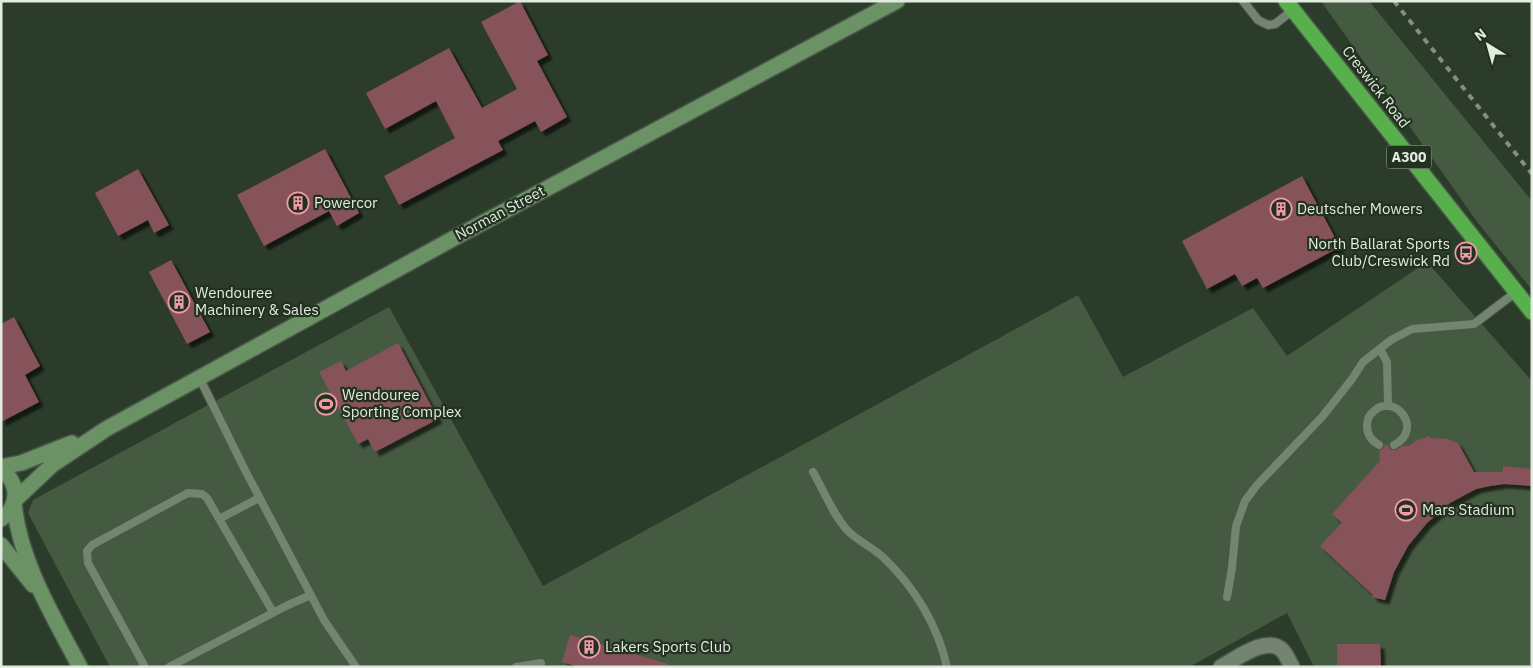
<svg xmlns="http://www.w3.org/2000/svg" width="1533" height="668" viewBox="0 0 1533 668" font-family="'IBM Plex Sans',sans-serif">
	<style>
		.green { fill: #455b41 }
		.building { fill: #87525a; filter: url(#shadow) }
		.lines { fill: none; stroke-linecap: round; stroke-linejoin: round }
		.lane-casing { stroke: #495748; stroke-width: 10 }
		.street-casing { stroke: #495748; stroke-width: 18 }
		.secondary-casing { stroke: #495748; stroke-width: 18 }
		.highway-casing { stroke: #495748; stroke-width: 18 }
		.lane { stroke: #738570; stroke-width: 8 }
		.street { stroke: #738570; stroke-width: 15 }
		.secondary { stroke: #6b9265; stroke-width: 15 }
		.highway { stroke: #58b04c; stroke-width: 15 }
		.rail { stroke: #828f81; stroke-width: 4; stroke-dasharray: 6 6; stroke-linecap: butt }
		.labels { text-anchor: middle; stroke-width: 4.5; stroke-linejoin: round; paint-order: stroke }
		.shield { fill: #233220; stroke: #a8b4a6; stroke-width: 1 }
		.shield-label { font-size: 14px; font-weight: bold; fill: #e1ebe0 }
		.street-label { font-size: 15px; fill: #e1ebe0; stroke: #233220 }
		.poi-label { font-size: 15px; fill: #e1ebe0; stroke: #233220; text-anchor: start }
	</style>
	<defs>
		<filter id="shadow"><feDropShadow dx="4.5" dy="4.5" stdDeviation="1" flood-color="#0009"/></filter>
	</defs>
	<rect width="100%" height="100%" fill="#2c3c2a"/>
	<path class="green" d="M1321,1H1369L1532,201V290L1478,223Z
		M1427,262L1532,381V667H1314L1287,613L1189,667H110L28,513L33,500L389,307L543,586L1078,295L1123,377L1253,308L1287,356Z"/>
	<path class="building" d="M520,1L548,55L537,61L567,117L541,132L535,121L498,141L503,150L399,205L384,176L455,138L436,101L385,129L366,93L449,48L482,108L517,89L481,22Z
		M325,149L359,213L337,226L329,211L264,246L237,195Z
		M138,169L169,225L154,233L148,220L118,236L95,193Z
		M1302,176L1340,247L1263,288L1257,278L1242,286L1235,274L1207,289L1182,241Z
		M171,260L210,332L187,344L149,272Z
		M14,317L40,366L25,375L39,402L1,422V324Z
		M398,343L438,419L375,452L368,439L358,444L319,372L341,361L346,371Z
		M1429,436L1430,438L1447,439L1458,443L1474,472H1503V466L1532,469V486L1504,484L1490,486L1476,489L1450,503L1427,523L1408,546L1394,572L1385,600L1372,597L1373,595L1320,546L1342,523L1332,514L1380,461L1379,451L1383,448L1385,445H1388L1390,449L1395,450L1402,446H1408L1416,441Z
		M570,635L668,664L667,667H579L562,662Z
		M1337,644H1380L1381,667H1337Z"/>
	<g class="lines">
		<g class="lane-casing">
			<path id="lane" d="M1243,1L1258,20L1268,25L1275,24L1293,10
				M1380,349L1387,362L1388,406
				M199,377L246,472L324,620L356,667
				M1379,445C1372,441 1367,435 1367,426C1367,421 1369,415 1373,412C1394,391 1425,429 1394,445
				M813,472C824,491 833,515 848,531C859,542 874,548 885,559C915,588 938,626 947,667
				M219,519L259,498
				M1227,597L1232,568L1236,526L1245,501L1257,485L1322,417L1352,379L1363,362L1391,340L1412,329L1474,324L1516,292
				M145,667L88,563L87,551L92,545L188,493L202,494L207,498L273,612
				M169,667L288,605L311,595
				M516,667L541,663"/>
		</g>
		<g class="street-casing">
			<path id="street" d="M1221,667C1236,659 1267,635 1282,650C1286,654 1289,661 1292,667"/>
		</g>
		<g class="secondary-casing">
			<path id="secondary" d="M1,467L21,463L72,443
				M1,470C20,482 19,507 1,519
				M15,500L52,465L106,429L458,236L897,1
				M14,504C20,562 53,616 80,667
				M1,545L33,585"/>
		</g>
		<g class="highway-casing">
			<path id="highway" d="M1286,1L1532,312"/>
		</g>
		<use href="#lane" class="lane"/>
		<use href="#street" class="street"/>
		<use href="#secondary" class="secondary"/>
		<use href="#highway" class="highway"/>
		<path class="rail" d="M1394,1L1532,174"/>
	</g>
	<defs>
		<g id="building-ring" transform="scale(1.125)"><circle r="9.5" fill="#233220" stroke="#f39aa7" stroke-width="1.5"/><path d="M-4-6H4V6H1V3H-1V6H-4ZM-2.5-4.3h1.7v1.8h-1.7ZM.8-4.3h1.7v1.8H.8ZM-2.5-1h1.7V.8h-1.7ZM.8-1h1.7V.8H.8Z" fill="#f39aa7"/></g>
		<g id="bus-ring" transform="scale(1.125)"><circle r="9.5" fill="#233220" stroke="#f39aa7" stroke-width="1.5"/><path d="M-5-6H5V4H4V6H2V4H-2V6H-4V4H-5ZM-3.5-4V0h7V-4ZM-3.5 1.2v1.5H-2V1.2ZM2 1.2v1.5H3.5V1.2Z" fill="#f39aa7"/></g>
		<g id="stadium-ring" transform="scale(1.125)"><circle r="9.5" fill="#233220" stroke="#f39aa7" stroke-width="1.5"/><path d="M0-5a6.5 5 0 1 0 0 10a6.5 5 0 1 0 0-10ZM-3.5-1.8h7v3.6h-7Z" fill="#f39aa7"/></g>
	</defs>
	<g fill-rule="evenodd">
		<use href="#building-ring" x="298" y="203"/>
		<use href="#building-ring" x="1281" y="209"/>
		<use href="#bus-ring" x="1466" y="253"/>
		<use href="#building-ring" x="179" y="302"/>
		<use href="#stadium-ring" x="326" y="404"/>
		<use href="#stadium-ring" x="1406" y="510"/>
		<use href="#building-ring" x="589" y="647"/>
	</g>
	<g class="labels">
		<rect class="shield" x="1386.5" y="145.5" width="45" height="23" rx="4"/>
		<g class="shield-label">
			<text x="1409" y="162">A300</text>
		</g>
		<g class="street-label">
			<text transform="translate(1376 87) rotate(52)" y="5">Creswick Road</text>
			<text transform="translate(500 213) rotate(-28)" y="5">Norman Street</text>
		</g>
		<g class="poi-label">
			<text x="314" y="208">Powercor</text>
			<text x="1297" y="214">Deutscher Mowers</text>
			<text x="1450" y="249" text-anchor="end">North Ballarat Sports<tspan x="1450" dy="17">Club/Creswick Rd</tspan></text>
			<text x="195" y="298">Wendouree<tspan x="195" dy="17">Machinery &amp; Sales</tspan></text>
			<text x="342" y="400">Wendouree<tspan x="342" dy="17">Sporting Complex</tspan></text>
			<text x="1422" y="515">Mars Stadium</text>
			<text x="605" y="652">Lakers Sports Club</text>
		</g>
	</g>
	<rect width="1533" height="668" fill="none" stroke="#e1ebe0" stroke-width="5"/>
	<g transform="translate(1488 45) rotate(323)" stroke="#233220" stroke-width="4" paint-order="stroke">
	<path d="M0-4L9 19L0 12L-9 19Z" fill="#e1ebe0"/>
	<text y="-8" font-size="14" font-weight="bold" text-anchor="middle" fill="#e1ebe0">N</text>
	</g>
</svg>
